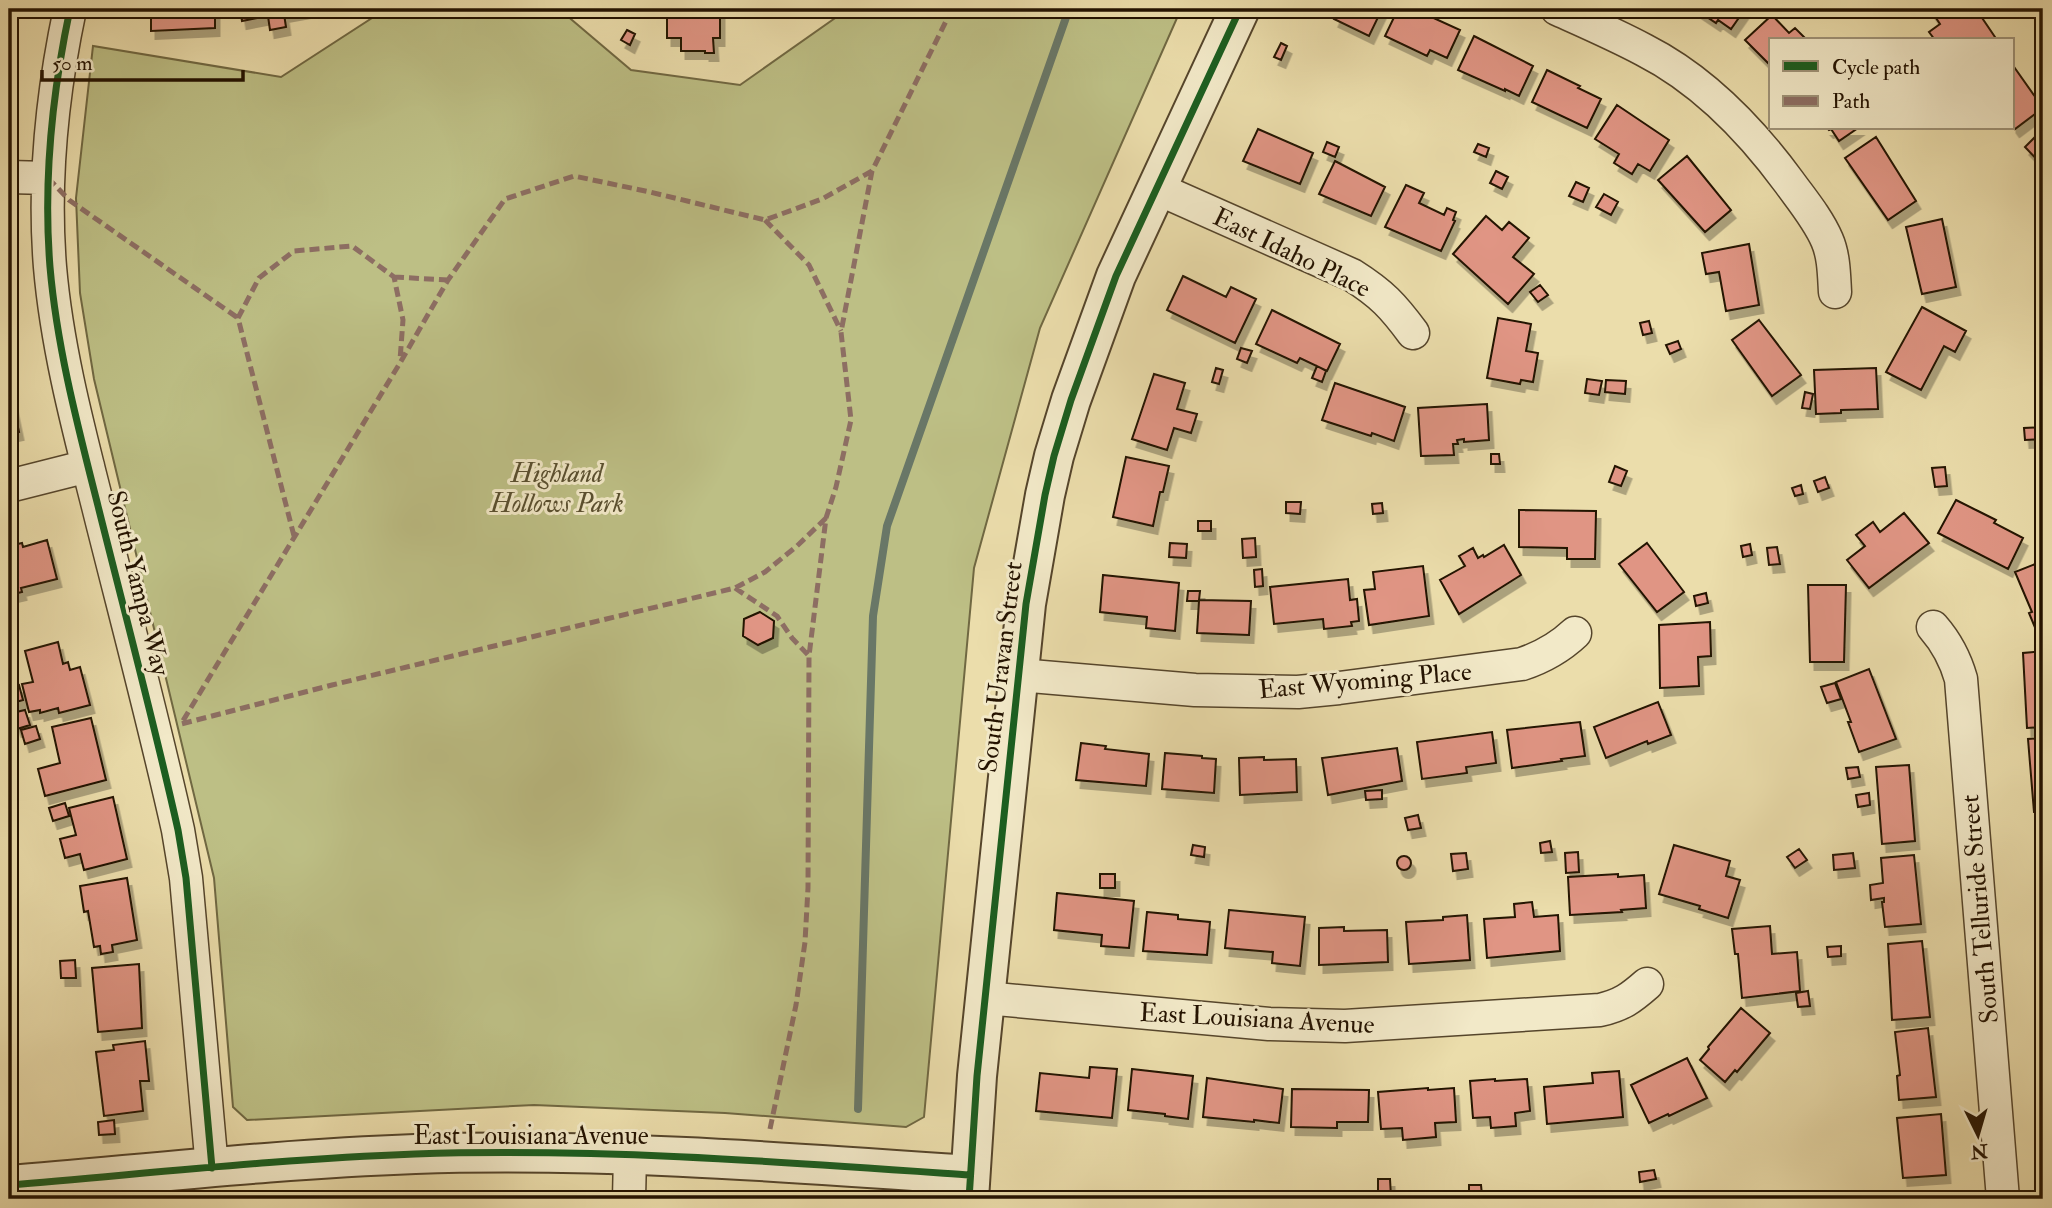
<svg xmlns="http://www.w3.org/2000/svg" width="2052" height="1208" viewBox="0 0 2052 1208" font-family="'IM FELL Double Pica',serif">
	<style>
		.green { fill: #bdbf85; stroke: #706842; stroke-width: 2 }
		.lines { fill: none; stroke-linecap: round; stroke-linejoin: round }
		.stream { stroke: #697767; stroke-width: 8 }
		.building { fill: #e09584; stroke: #231200; stroke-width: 2; filter: url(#shadow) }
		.minor-casing { stroke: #55452b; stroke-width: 35 }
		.tertiary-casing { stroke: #55452b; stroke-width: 42 }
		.minor { stroke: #f2e9c8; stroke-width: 32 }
		.tertiary { stroke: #f2e9c8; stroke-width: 38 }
		.quiet { stroke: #8d6e63; stroke-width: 5; stroke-dasharray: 10 5; stroke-linecap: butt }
		.cycleway-casing { stroke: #f2e9c8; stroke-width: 11 }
		.cycleway { stroke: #1b5e20; stroke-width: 7 }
		.labels { text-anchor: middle; stroke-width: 6; stroke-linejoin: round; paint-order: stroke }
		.street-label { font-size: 26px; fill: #231200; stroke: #f2e9c8 }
		.park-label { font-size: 26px; font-style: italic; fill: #594f2f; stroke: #f2e9c8 }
	</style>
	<defs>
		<filter id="shadow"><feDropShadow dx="4.5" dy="8" stdDeviation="0" flood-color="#0004"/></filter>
	</defs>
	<rect width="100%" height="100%" fill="#ebddab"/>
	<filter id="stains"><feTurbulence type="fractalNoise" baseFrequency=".00286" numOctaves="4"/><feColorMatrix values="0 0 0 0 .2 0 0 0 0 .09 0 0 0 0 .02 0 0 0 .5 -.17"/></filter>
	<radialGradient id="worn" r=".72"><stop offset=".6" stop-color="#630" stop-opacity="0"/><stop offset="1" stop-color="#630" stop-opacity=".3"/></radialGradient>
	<path class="green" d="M386,9H559L631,70L740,85L848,9H1181L1040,328L974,568L924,1117L906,1127L725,1113L534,1105L247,1120L233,1107L214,878L94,379L80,293L76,198L93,46L281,77Z"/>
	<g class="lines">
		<path class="stream" d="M858,1109L873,616L887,526L1069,9"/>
	</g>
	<path class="building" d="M151,9H215V28L151,31Z
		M240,9H307V10L284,14L286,27L270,30L268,16L242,21Z
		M667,9H720V38H713L714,53H705V51H681V38H667Z
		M1334,9H1382L1369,36L1334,19L1338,10Z
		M1398,9H1414L1460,30L1447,58L1430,50L1427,56L1385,36Z
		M1695,9H1745L1731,29L1718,20L1716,23Z
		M1930,9H1976L1997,40H1935L1929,32L1940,24Z
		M1772,15L1789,33L1795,28L1807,40H1770V65L1745,40Z
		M627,30L635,34L630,45L621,40Z
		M1474,36L1533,66L1519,96L1505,89V91L1458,70Z
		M1281,43L1287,46L1281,60L1274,57Z
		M2012,64L2043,108L2015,129L2012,125Z
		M1547,70L1580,86L1578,88L1601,99L1587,128L1532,102Z
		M1617,105L1669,140L1650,171L1638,164L1632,174L1614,163L1619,154L1595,139Z
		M1827,128H1858L1839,141L1831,129L1829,130Z
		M1258,129L1313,153L1300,184L1243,161Z
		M2043,129V166L2025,147Z
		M1876,137L1916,201L1888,220L1845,158Z
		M1327,142L1339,147L1335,157L1323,152Z
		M1478,144L1489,148L1486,157L1474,152Z
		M1687,156L1731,210L1705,232L1658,180Z
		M1335,161L1385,187L1371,216L1319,194Z
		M1496,171L1508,177L1502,189L1490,183Z
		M1576,182L1589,188L1583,202L1569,196Z
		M1406,185L1424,193L1419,203L1444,215L1447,208L1456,212L1453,220L1455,221L1441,251L1385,227Z
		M1604,194L1618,202L1611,215L1596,207Z
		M1486,216L1502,230L1509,222L1529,238L1513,257L1534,274L1508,304L1453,254Z
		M1942,219L1956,287L1922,294L1906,227Z
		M1749,244L1759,305L1726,311L1719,272L1706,274L1702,253Z
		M1183,276L1226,297L1231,287L1256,299L1235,343L1167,310Z
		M1540,285L1548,295L1538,302L1530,292Z
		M1922,307L1966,331L1955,352L1944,346L1921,390L1886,372Z
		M1272,310L1340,344L1327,371L1300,358L1297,363L1256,344Z
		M1498,318L1531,324L1526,351L1538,353L1533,382L1521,380L1520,384L1487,378Z
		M1759,320L1801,375L1772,396L1732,340Z
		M1649,321L1652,333L1643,335L1640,323Z
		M1678,341L1681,349L1670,354L1666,345Z
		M1241,348L1252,351L1247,363L1237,359Z
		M1317,366L1326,371L1322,382L1312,378Z
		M1216,368L1223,370L1219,384L1212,382Z
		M1876,368L1878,409L1841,410V413L1816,414L1814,370Z
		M1154,374L1185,383L1177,409L1197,414L1191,433L1174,428L1167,450L1132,439Z
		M1587,379L1602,381L1599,395L1585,393Z
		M1606,380L1626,381L1625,394L1605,392Z
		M1335,383L1405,407L1394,441L1372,433L1371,436L1322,420Z
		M9,385L19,432L9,434Z
		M1805,392L1813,394L1810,409L1802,408Z
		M1487,404L1489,440L1464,442V439L1457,440L1458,444H1453L1454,455L1421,456L1418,408Z
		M2043,427V439L2025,440L2024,428Z
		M1491,454H1499L1500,464H1491Z
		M1126,457L1169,466L1163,492H1160L1153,526L1113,517Z
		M1615,466L1627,471L1621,486L1609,482Z
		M1945,467L1947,486L1935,487L1932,468Z
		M1825,477L1829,488L1818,492L1814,481Z
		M1801,485L1803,494L1795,496L1792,488Z
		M1956,500L1996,520L1994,523L2023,538L2008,569L1938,533Z
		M1286,502H1301L1300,514L1286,513Z
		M1382,503L1383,513L1373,514L1372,504Z
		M1519,510L1596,511L1595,559H1567V548L1519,547Z
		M1904,513L1929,543L1869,588L1847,560L1865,546L1856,535L1873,522L1880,532Z
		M1198,521H1211V531H1198Z
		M1255,538L1256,557L1243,558L1242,539Z
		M47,540L57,579L21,588L22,592L9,595V546L22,543L23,547Z
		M1170,543L1187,544L1186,558L1169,557Z
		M1647,543L1684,592L1657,612L1619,564Z
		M1750,544L1752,555L1743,557L1741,546Z
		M1504,545L1521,575L1459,614L1440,580L1465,566L1459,556L1473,548L1478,558L1483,555L1484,557Z
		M1777,547L1780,564L1769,565L1767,548Z
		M2043,561V641L2041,642L2029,613L2032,612L2015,572Z
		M1423,566L1429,616L1369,625L1364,590L1375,589L1373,572Z
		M1262,569L1263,586L1255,587L1254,570Z
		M1103,575L1179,583L1175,631L1146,628L1147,617L1100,612Z
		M1348,579L1350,600L1357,599L1359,621L1351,622L1352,626L1324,629L1323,619L1274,624L1270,587Z
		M1808,585H1846L1844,662H1810Z
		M1188,591H1200L1199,600L1251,601L1249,635L1197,633L1199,601H1187Z
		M1706,593L1708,603L1696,606L1694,596Z
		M760,612L774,621L773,638L758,645L743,636L744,619Z
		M1710,622L1711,656L1698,657L1699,686L1660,688L1659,625Z
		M58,642L63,664L68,662L70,670L80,667L90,705L59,713L58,708L40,713V710L29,712L22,684L33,682L25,651Z
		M2043,651V727L2027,728L2023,653Z
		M1869,669L1896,739L1859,752L1848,722H1851L1836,682Z
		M1835,683L1841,699L1827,703L1821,687Z
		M19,685L23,700L9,704V688Z
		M1658,702L1671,735L1648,744L1647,741L1606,758L1594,727Z
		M25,710L30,725L17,729L12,713Z
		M91,718L106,780L45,796L38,769L60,763L52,727Z
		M1580,722L1585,756L1561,759L1562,761L1512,768L1507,730Z
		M36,726L40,739L25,744L21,730Z
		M1492,732L1496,763L1466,767L1467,773L1422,779L1417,742Z
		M2043,738V811L2034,812L2028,739Z
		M1081,743L1106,746L1105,749L1149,754L1146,786L1076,780Z
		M1397,748L1402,781L1328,795L1322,758Z
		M1165,753L1202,756V758L1216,759L1214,793L1162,789Z
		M1264,757V760L1296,759L1297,792L1240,795L1239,758Z
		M1909,765L1915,841L1882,844L1876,767Z
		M1858,767L1860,777L1848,779L1846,768Z
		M1382,790V799L1366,800L1365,791Z
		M1869,793L1870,805L1858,807L1856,795Z
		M113,797L127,859L84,870L80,854L65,858L60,839L76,835L69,808Z
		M65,803L69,816L53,821L49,808Z
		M1418,815L1421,828L1408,830L1405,818Z
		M2037,823H2043V899H2041L2036,849H2039Z
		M1550,841L1552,852L1541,853L1540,843Z
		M1193,845L1205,847L1204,857L1191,855Z
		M1674,845L1730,861L1726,876L1740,880L1728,918L1699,909L1700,906L1659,894Z
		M1799,849L1807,860L1795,868L1787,857Z
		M1578,852L1579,872L1566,873L1565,853Z
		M1466,853L1468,869L1453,871L1451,854Z
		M1853,853L1855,868L1834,870L1833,855Z
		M1914,855L1921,924L1885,927L1882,902H1884V898L1871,900L1870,885L1883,883L1881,858Z
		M1397 863a7 7 0 1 1 14 0a7 7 0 1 1-14 0Z
		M1100,874H1115V888H1100Z
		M1618,874V877L1644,875L1646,908L1621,910L1622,912L1570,915L1568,877Z
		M127,878L137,940L112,945L113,952L101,954L100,946L94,947L88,911L84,912L80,886Z
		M1057,893L1134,901L1129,948L1101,946L1102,935L1054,930Z
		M1532,902L1534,917L1558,915L1560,951L1487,958L1484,919L1515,917L1514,904Z
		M1229,910L1305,917L1300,966L1272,963L1273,952L1225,948Z
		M1147,912L1178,915V919L1210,922L1207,955L1143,951Z
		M1467,915L1470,960L1409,964L1406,922L1443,920V917Z
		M1770,926L1772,954L1797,952L1800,991L1742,998L1738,954H1735L1732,929Z
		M1344,927V931L1387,930L1388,962L1319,965V928Z
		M1922,941L1930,1017L1892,1020L1888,944Z
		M1841,946V956L1828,957L1827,947Z
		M75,960L76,978H61L60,961Z
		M139,964L142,1028L98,1032L92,968Z
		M1808,991L1810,1006L1798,1007L1796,993Z
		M1741,1008L1770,1033L1737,1072L1735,1070L1725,1082L1700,1060L1709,1049L1708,1047Z
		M1928,1028L1936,1097L1899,1100L1897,1076L1900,1075L1895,1032Z
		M145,1041L149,1081H140L143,1111L104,1116L96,1052L114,1050L113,1045Z
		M1687,1058L1707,1098L1669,1116L1668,1114L1649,1123L1631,1085Z
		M1090,1067L1117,1069L1112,1118L1036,1111L1040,1073L1089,1078Z
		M1132,1069L1193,1076L1188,1119L1165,1116V1114L1128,1110Z
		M1619,1071L1623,1117L1547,1124L1544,1087L1593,1083L1592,1073Z
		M1207,1078L1283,1089L1279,1123L1254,1120V1122L1203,1117Z
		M1495,1079V1081L1527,1079L1530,1111L1515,1113L1516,1126L1491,1128L1490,1117L1473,1118L1470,1081Z
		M1428,1088V1090L1454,1088L1456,1122L1435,1123L1436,1137L1403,1140L1402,1128L1381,1129L1378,1092Z
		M1292,1089L1369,1090L1368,1122H1337V1128L1291,1127Z
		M1941,1114L1946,1175L1903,1178L1897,1118Z
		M114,1120L115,1134L99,1135L98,1122Z
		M1654,1170L1656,1179L1640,1182L1639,1172Z
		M1378,1179H1390L1391,1197H1378Z
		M1469,1185H1481L1482,1195L1469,1196Z
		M1943,1192V1199H1910V1196Z"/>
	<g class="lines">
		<g class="minor-casing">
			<path id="minor" d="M70,9C52,94 43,180 50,267C57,348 78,427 98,506C125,614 154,722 178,830L186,878L212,1168
				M1557,9C1586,22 1616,35 1644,50C1703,80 1750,129 1789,182C1802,200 1818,219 1827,240C1834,256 1834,275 1835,292
				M9,177L48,178
				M1156,188L1352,275C1382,294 1393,306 1413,333
				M9,486L88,466
				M1933,627C1947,643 1955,658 1961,679L2003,1199
				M1019,675L1195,690L1298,692L1339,688L1522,664C1543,657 1559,648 1575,633
				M985,998L1269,1024L1345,1026L1600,1010C1622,1005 1631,998 1647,984
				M629,1199L630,1155"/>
		</g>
		<g class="tertiary-casing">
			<path id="tertiary" d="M9,1185C144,1174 279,1159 415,1154C600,1148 785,1162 970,1175
				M969,1199L977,1076L1026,604L1045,495L1054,456L1071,400L1116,276L1240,9"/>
		</g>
		<use href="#minor" class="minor"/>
		<use href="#tertiary" class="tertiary"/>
		<path class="quiet" d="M48,178L69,200L238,318
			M765,220L809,265L841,331
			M394,277L448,280
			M826,518L797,546L765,572L735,588L332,685L181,724L400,363L448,280L505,199L574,176L650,192L765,220L822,199L872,171
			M294,536L238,318L259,278L294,251L352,246L394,277L403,320L400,360
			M735,588L777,616L792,638L809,656
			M770,1129L796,1005L805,942L808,888L809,656L826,518L836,487L851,420L841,332L872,171L952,9"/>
		<g class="cycleway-casing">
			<path id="cycleway" d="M70,9C52,94 43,180 50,267C57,348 78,427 98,506C125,614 154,722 178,830L186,878L212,1168
				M9,1185C144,1174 279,1159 415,1154C600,1148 785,1162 970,1175
				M969,1199L977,1076L1026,604L1045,495L1054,456L1071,400L1116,276L1240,9"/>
		</g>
		<use href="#cycleway" class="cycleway"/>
	</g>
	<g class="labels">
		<g class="street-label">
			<text transform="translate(1292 252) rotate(26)" y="9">East Idaho Place</text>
			<text transform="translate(139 583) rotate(76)" y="9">South Yampa Way</text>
			<text transform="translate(1000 667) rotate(-83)" y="9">South Uravan Street</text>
			<text transform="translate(1365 680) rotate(-5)" y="9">East Wyoming Place</text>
			<text transform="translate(1979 909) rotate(-95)" y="9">South Telluride Street</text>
			<text transform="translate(1257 1018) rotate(3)" y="9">East Louisiana Avenue</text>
			<text x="531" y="1144">East Louisiana Avenue</text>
		</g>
		<g class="park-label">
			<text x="557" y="482">Highland<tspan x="557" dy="30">Hollows Park</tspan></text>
		</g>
	</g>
	<rect width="2052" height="1208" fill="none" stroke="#ebddab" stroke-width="35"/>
	<rect x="10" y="10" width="2031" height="1187" fill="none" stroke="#231200" stroke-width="3.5"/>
	<rect x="18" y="18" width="2017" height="1173" fill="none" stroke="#231200" stroke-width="2"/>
	<rect x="1769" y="38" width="245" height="91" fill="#f2e9c8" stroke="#9f9378" stroke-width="2"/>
	<rect x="1783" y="61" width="35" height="10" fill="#1b5e20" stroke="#9f9378" stroke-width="2"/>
	<text x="1832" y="74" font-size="21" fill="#231200">Cycle path</text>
	<rect x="1783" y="96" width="35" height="10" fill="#8d6e63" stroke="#9f9378" stroke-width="2"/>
	<text x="1832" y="108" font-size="21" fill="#231200">Path</text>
	<g transform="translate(1978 1135) rotate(175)" stroke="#f2e9c8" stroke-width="5" paint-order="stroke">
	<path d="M0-5L12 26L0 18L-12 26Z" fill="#231200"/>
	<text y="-10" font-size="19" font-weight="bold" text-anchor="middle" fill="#231200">N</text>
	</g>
	<path d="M42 70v10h201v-10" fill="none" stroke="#231200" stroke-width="3.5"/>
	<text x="52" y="70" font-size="21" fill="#231200" stroke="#f2e9c8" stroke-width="5" paint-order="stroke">50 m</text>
	<rect width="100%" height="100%" filter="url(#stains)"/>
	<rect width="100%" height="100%" fill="url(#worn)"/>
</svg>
